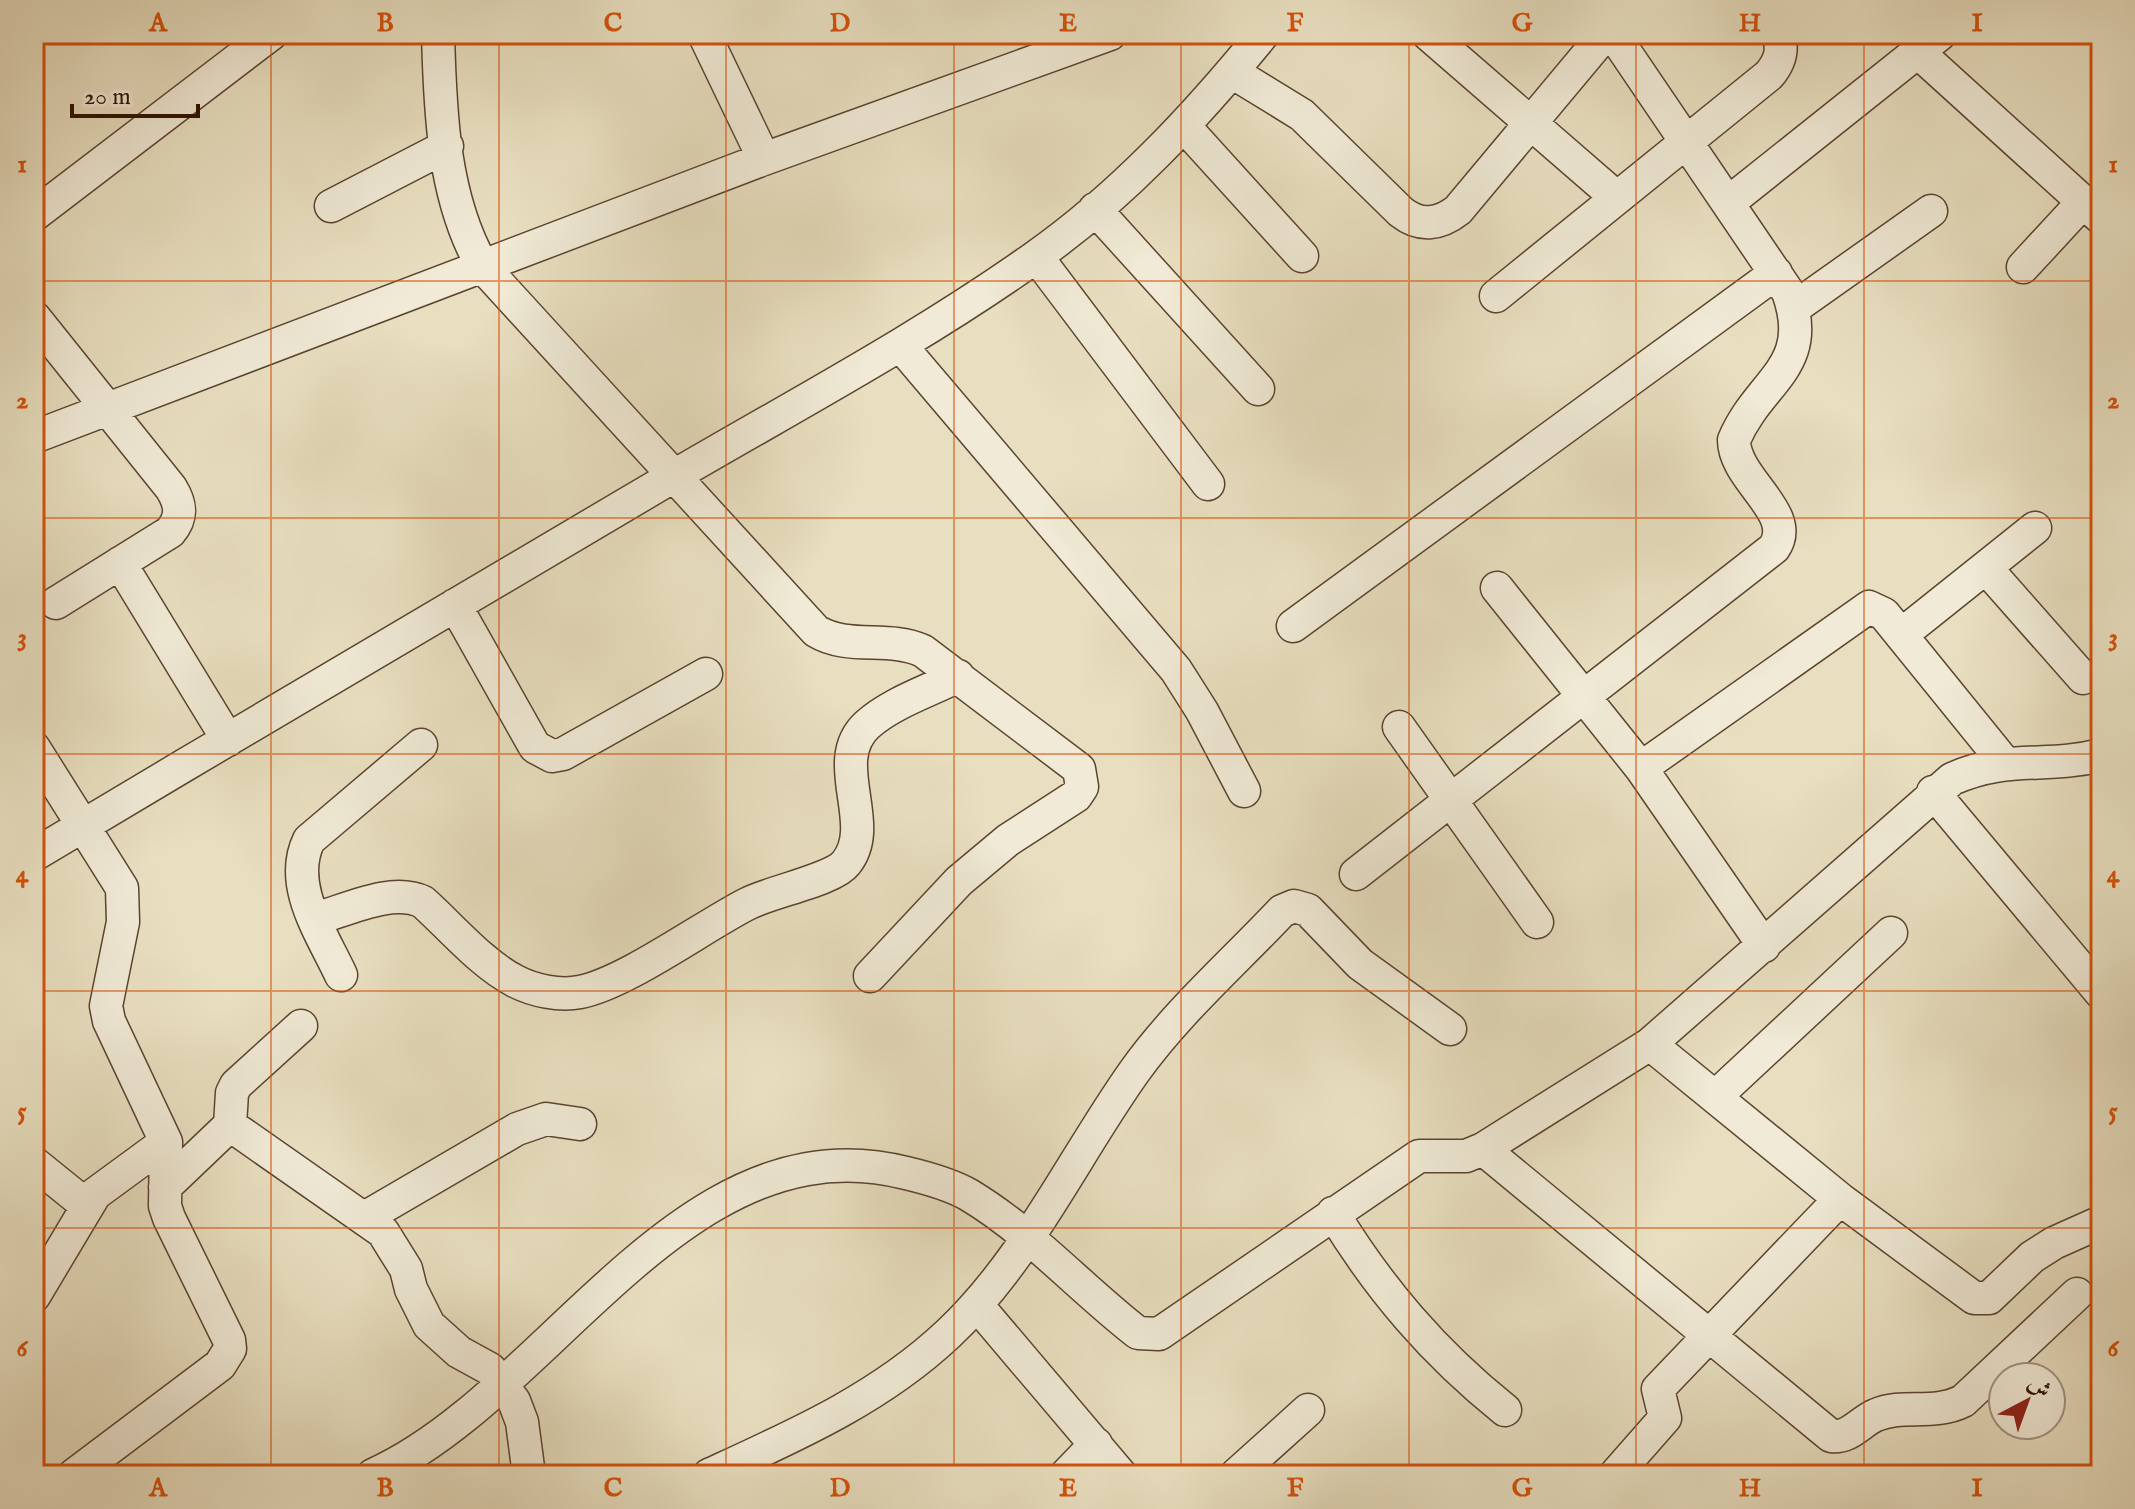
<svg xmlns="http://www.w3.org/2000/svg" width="2135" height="1509" viewBox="0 0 2135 1509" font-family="'IM FELL English',Amiri,serif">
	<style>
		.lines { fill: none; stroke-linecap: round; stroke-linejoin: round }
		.street-casing { stroke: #5c4430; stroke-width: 35 }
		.street { stroke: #f0ead6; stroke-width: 32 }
		.grid { fill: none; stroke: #d5520b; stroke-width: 2; stroke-opacity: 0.55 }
		.neatline { fill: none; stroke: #d5520b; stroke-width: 3 }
		.grid-label { font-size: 26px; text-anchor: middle; font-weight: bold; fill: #d5520b }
	</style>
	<rect width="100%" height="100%" fill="#e8dfc0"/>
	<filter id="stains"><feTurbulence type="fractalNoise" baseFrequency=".0025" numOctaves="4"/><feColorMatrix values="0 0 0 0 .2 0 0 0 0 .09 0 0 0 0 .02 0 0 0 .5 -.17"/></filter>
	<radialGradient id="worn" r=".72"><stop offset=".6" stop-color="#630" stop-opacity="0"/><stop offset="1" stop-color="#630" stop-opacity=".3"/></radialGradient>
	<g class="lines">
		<g class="street-casing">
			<path id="street" d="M438,34C440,111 443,199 483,267L816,631C849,651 888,635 923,651L1079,769L1082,787L1076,796L1008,840L959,881L870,976
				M704,34L764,159
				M1428,34L1617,198
				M1919,53L2101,218
				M1232,72L1302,115L1401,212C1420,227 1439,225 1458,210L1605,34
				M1184,126L1302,256
				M1728,203L1940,34
				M331,206L447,146
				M1095,209L1258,389
				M34,215L271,34
				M1037,257L1208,484
				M2023,267L2083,202
				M1496,296L1769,75C1780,62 1784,50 1778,34
				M1794,308L1931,211
				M34,317L171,488C181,504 183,517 170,532L56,603
				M901,346L1176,670L1202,711L1244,791
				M34,437L764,159L1110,34
				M120,563L228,740
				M1986,568L2083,678
				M1497,588L1641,768L1764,946
				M455,605L535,747L552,756L563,754L706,674
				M1293,626L1776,273
				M1901,635L2035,528
				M1399,727L1537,922
				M34,748L122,888L123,922L106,1006L109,1021L166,1142L165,1206L169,1218L229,1340L230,1349L220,1365L74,1475
				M1641,768L1869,607L1884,614L2004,762
				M1933,792L2101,993
				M34,855C241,731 449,609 657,486C784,411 914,343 1034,258C1121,197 1196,116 1263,34
				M1356,874L1774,548C1798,513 1734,480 1734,440C1760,379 1815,368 1788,292L1613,34
				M315,919C347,910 392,887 423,902C452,928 481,963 515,981C534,991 560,996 580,992C626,983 702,927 747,904C772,891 833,880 846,863C878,824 827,762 867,725C891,703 929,691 958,676
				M341,975C322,934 287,885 309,840L421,745
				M1650,1044L1840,1199L1974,1298H1989L2032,1257L2054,1243L2101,1222
				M1715,1097L1891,933
				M230,1125L383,1232L406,1269L411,1289L429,1325L459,1352L490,1369L514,1401L522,1422L529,1475
				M1483,1149L1831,1436C1849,1439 1861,1421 1876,1415C1904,1403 1933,1416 1963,1401L2077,1294
				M34,1163L86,1205
				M165,1187L230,1125L232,1093L236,1085L301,1026
				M1333,1213C1380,1290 1434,1353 1505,1410
				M366,1217L517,1129L546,1119L580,1124
				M34,1296L95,1194L166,1142
				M977,1305L1121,1475
				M373,1475C550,1396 683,1116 906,1173C927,1178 950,1184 969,1195C1032,1233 1080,1288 1138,1333L1159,1334L1419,1156H1466L1483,1149L1650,1044L1952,779C2008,754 2046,769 2101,755
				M709,1475C794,1436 879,1399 948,1334C1026,1261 1073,1158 1134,1072C1176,1013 1233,963 1282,911L1294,906L1308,910L1360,964L1450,1029
				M1066,1475L1096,1444
				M1236,1475L1308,1410
				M1615,1475L1665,1418L1658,1389L1840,1199"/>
		</g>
		<use href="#street" class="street"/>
	</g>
	<path class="grid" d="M271,34V1475M499,34V1475M726,34V1475M954,34V1475M1181,34V1475M1409,34V1475M1636,34V1475M1864,34V1475M34,281H2101M34,518H2101M34,754H2101M34,991H2101M34,1228H2101"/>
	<rect width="2135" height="1509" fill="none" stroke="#e8dfc0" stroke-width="88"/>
	<g transform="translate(2027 1401) rotate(41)"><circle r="38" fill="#f0ead6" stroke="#a29380" stroke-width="2"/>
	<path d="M0-6L14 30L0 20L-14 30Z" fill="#8f2418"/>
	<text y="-12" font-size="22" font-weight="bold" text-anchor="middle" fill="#2d1100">ش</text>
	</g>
	<path d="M72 104v12h126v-12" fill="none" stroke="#2d1100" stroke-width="4"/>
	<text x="84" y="104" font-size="24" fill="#2d1100" stroke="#f0ead6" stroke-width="6" paint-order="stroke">20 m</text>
	<rect x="44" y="44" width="2047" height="1421" class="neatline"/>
	<g class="grid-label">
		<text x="158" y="31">A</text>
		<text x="385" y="31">B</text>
		<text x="613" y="31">C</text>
		<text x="840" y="31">D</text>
		<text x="1068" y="31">E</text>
		<text x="1295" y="31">F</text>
		<text x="1522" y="31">G</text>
		<text x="1750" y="31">H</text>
		<text x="1977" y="31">I</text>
		<text x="22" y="172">1</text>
		<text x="2113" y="172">1</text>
		<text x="22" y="408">2</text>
		<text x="2113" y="408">2</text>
		<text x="22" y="645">3</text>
		<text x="2113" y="645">3</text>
		<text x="22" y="882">4</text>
		<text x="2113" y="882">4</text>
		<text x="22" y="1119">5</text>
		<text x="2113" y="1119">5</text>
		<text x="22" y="1356">6</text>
		<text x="2113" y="1356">6</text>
		<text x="158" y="1496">A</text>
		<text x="385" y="1496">B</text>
		<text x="613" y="1496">C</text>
		<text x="840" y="1496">D</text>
		<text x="1068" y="1496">E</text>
		<text x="1295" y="1496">F</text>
		<text x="1522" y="1496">G</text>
		<text x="1750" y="1496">H</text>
		<text x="1977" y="1496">I</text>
	</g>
	<rect width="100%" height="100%" filter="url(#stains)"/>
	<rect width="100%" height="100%" fill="url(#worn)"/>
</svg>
